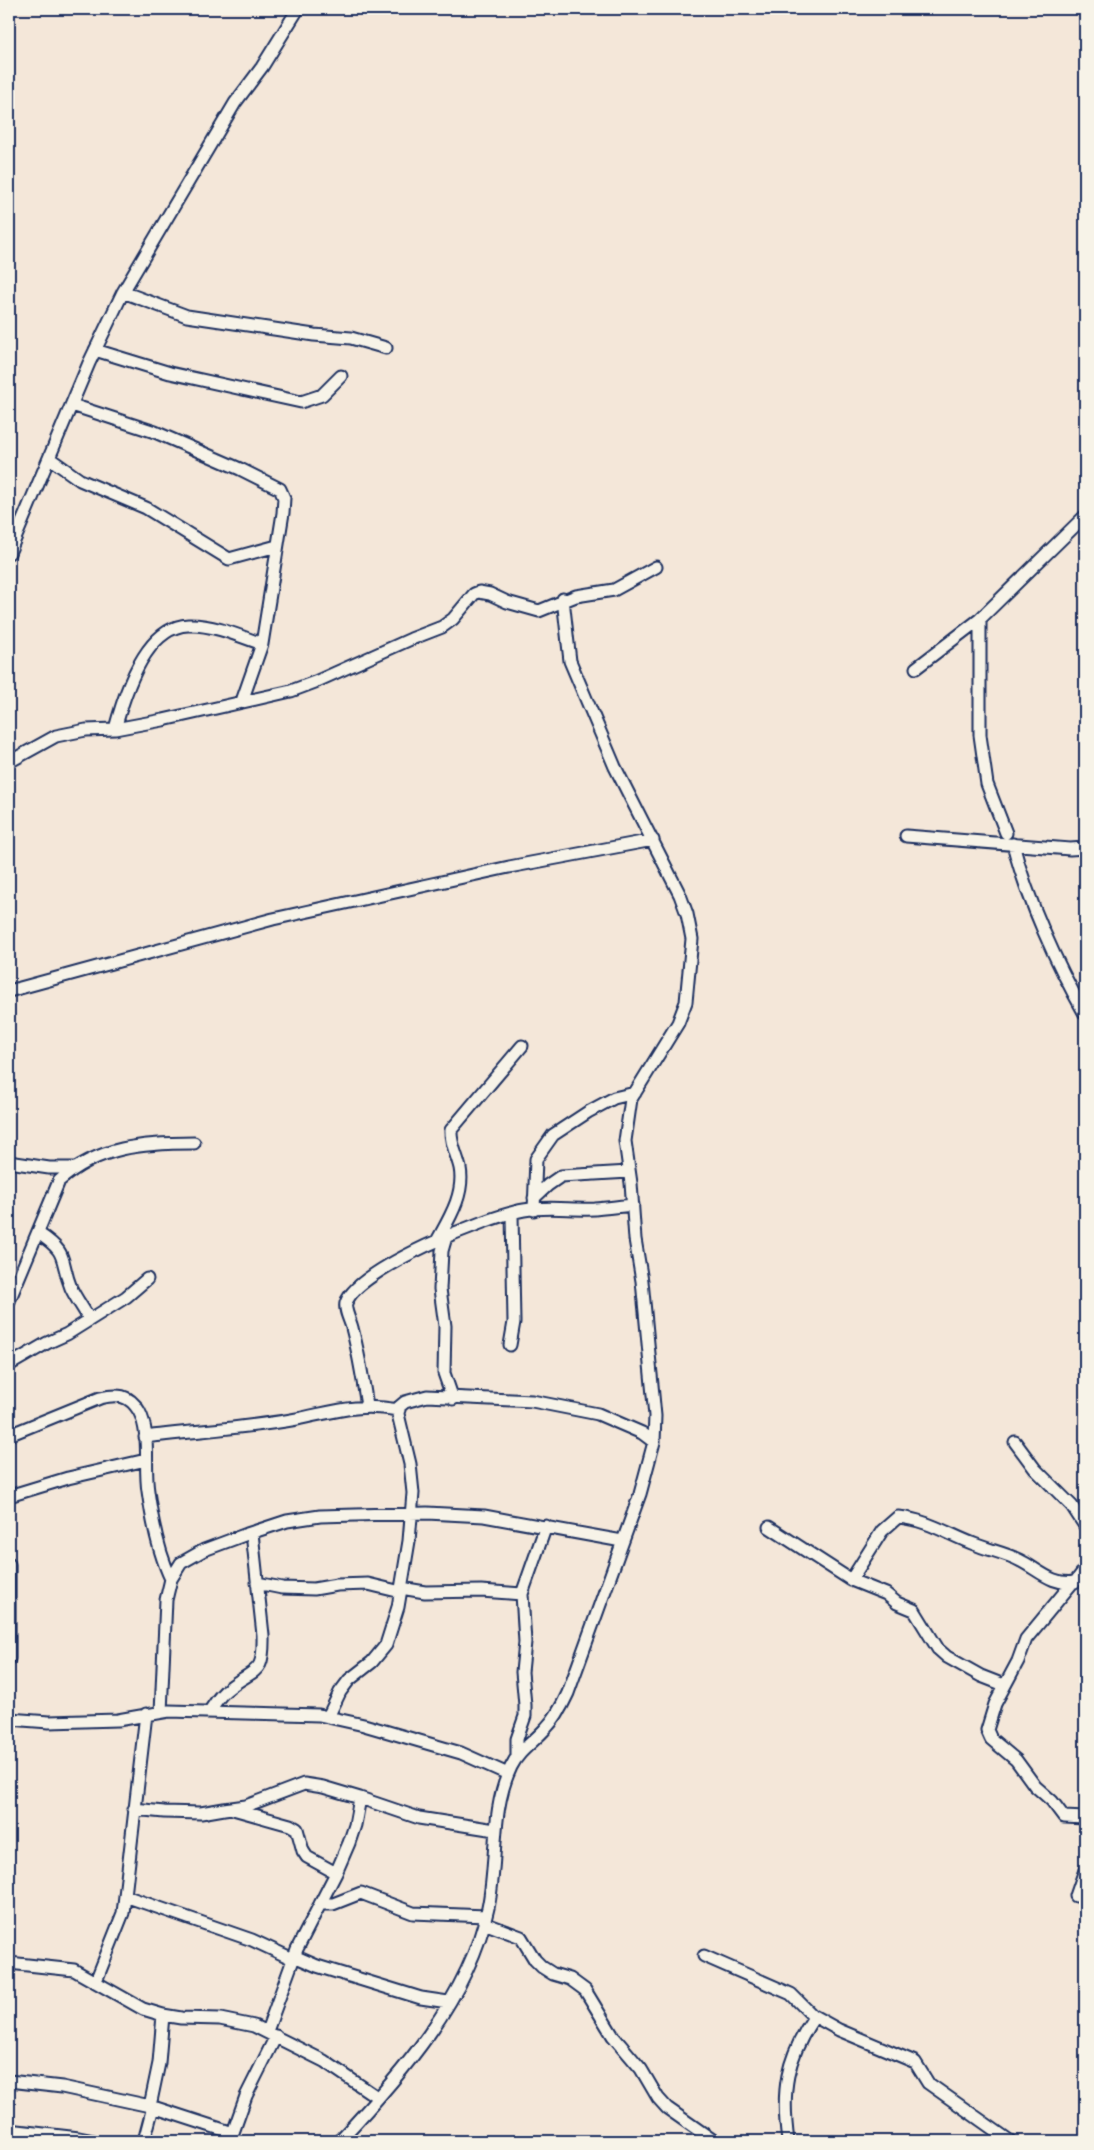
<svg xmlns="http://www.w3.org/2000/svg" width="1094" height="2150" viewBox="0 0 1094 2150" font-family="'Playpen Sans',sans-serif">
	<style>
		.lines { fill: none; stroke-linecap: round; stroke-linejoin: round }
		.minor-casing { stroke: #1b2f5e; stroke-width: 15 }
		.minor { stroke: #f7f3e8; stroke-width: 11 }
	</style>
	<rect width="100%" height="100%" fill="#f4e7d9"/>
	<filter id="ink" filterUnits="userSpaceOnUse"><feTurbulence type="fractalNoise" baseFrequency=".02" numOctaves="2"/><feDisplacementMap in="SourceGraphic" scale="10" xChannelSelector="R" yChannelSelector="G"/><feConvolveMatrix kernelMatrix="1 2 1 2 8 2 1 2 1" color-interpolation-filters="sRGB"/></filter>
	<g filter="url(#ink)">
		<g class="lines">
			<g class="minor-casing">
				<path id="minor" d="M123,292L187,316L314,335L351,338L386,348
					M95,350L170,373L301,402L322,395L341,376
					M72,405L155,432L240,469L280,489L284,498L283,513L262,644L242,701
					M49,458L80,480L146,508L229,559L277,546
					M9,553L89,363L123,292L235,103L262,67L298,9
					M980,619V735L987,784L1006,833
					M916,668L980,619L1085,516
					M115,729C124,695 145,627 188,625C212,624 240,636 262,644
					M9,762L56,736L86,730L115,729L163,720L291,691L315,682L411,639L442,627L453,619L474,594L479,592L490,594L507,602L539,611L576,596L614,590L656,567
					M906,836L1070,849L1085,848
					M1013,844C1027,899 1057,965 1085,1014
					M9,991L273,919L509,867L653,840
					M9,1162L49,1168H73
					M534,1198L548,1185L561,1176L629,1172
					M534,1210L536,1159L553,1135L588,1112L614,1098L635,1093
					M38,1233C70,1254 59,1258 71,1288C76,1299 84,1309 89,1319
					M446,1237L442,1251L440,1289L445,1326L444,1373L453,1399
					M437,1241C449,1219 465,1194 460,1168C457,1155 450,1143 451,1130L522,1046
					M9,1301L59,1181C98,1146 144,1143 194,1143
					M510,1345L514,1322L512,1214
					M9,1365L47,1343L67,1334L126,1297L147,1279
					M367,1406C363,1380 359,1354 352,1328C351,1322 344,1310 346,1303C357,1269 488,1216 524,1210C547,1206 572,1210 595,1209C608,1208 621,1206 633,1205
					M9,1435L100,1398C117,1394 129,1394 139,1411C151,1433 144,1467 148,1491C152,1520 158,1552 171,1579
					M145,1437C195,1431 247,1428 297,1419C337,1411 357,1403 399,1410
					M1015,1442L1035,1469L1072,1506L1085,1526
					M9,1496L68,1478L146,1460
					M769,1527L851,1580L886,1594L897,1603L914,1610L938,1649L947,1657L981,1676L1004,1685
					M9,1564V1659
					M851,1580L882,1531L898,1517C925,1519 950,1535 974,1544C989,1550 1005,1553 1019,1560C1038,1569 1052,1586 1075,1582L1085,1569
					M1073,1582L1026,1639L1018,1661L995,1704L987,1730L991,1739L1016,1760L1035,1786L1052,1801L1064,1817L1085,1818
					M257,1583L282,1588L314,1589L337,1585L368,1584L401,1592
					M401,1588L425,1592L481,1591L522,1594
					M161,1712L166,1600L171,1579L181,1563L204,1550L247,1534L287,1521L320,1516L427,1513L484,1516L622,1541
					M209,1712C215,1703 220,1694 229,1688C256,1667 264,1676 263,1635L252,1533
					M328,1717L340,1692L349,1680L372,1662L386,1645L398,1607L409,1541L413,1493L410,1464L398,1414L399,1407L405,1402L427,1396L532,1401L598,1414L642,1433L654,1442
					M9,1719L49,1722L118,1720L169,1711L319,1715L364,1725L461,1753L508,1774
					M517,1757V1739L525,1716V1705L522,1672L525,1642L522,1594L546,1526
					M134,1809L164,1812L201,1813L224,1809L246,1806L304,1784L323,1787L360,1798L419,1818L495,1830
					M233,1809L290,1825L297,1829L303,1851L307,1857L336,1873
					M125,1896L252,1940L293,1959
					M1076,1896L1085,1870
					M320,1904H333L361,1893L413,1913L486,1916
					M484,1923L521,1937L535,1960L542,1967L553,1974L570,1979L585,1990L613,2036L641,2069L658,2098L667,2108L714,2141
					M294,1956L317,1966L421,1998L448,2002
					M704,1956L791,1994L812,2015L839,2030L915,2062L928,2083L1010,2141
					M9,1963L74,1970L143,2009L163,2015L181,2018L220,2019L254,2026L324,2061L377,2097
					M96,1981L123,1913L146,1714
					M267,2031L297,1949L336,1873L349,1843L355,1825L360,1798
					M9,2081L62,2087L150,2106L233,2133
					M150,2106L159,2063L163,2015
					M9,2130L79,2138L94,2141
					M144,2141L153,2107
					M230,2141L246,2096L276,2036
					M339,2141C400,2076 469,1998 488,1908C498,1861 490,1811 511,1767C519,1750 534,1742 546,1728C556,1718 562,1706 568,1693L640,1494L654,1442L655,1416L642,1281L635,1239L631,1183L625,1141L631,1099L678,1023L686,1002L692,939L687,914L680,895L615,767L570,661L563,599
					M788,2141C781,2091 786,2059 814,2017"/>
			</g>
			<use href="#minor" class="minor"/>
		</g>
	</g>
	<rect width="1094" height="2150" fill="none" stroke="#f7f3e8" stroke-width="30"/>
	<rect x="15" y="15" width="1064" height="2120" fill="none" stroke="#1b2f5e" stroke-width="2" filter="url(#ink)"/>
</svg>
